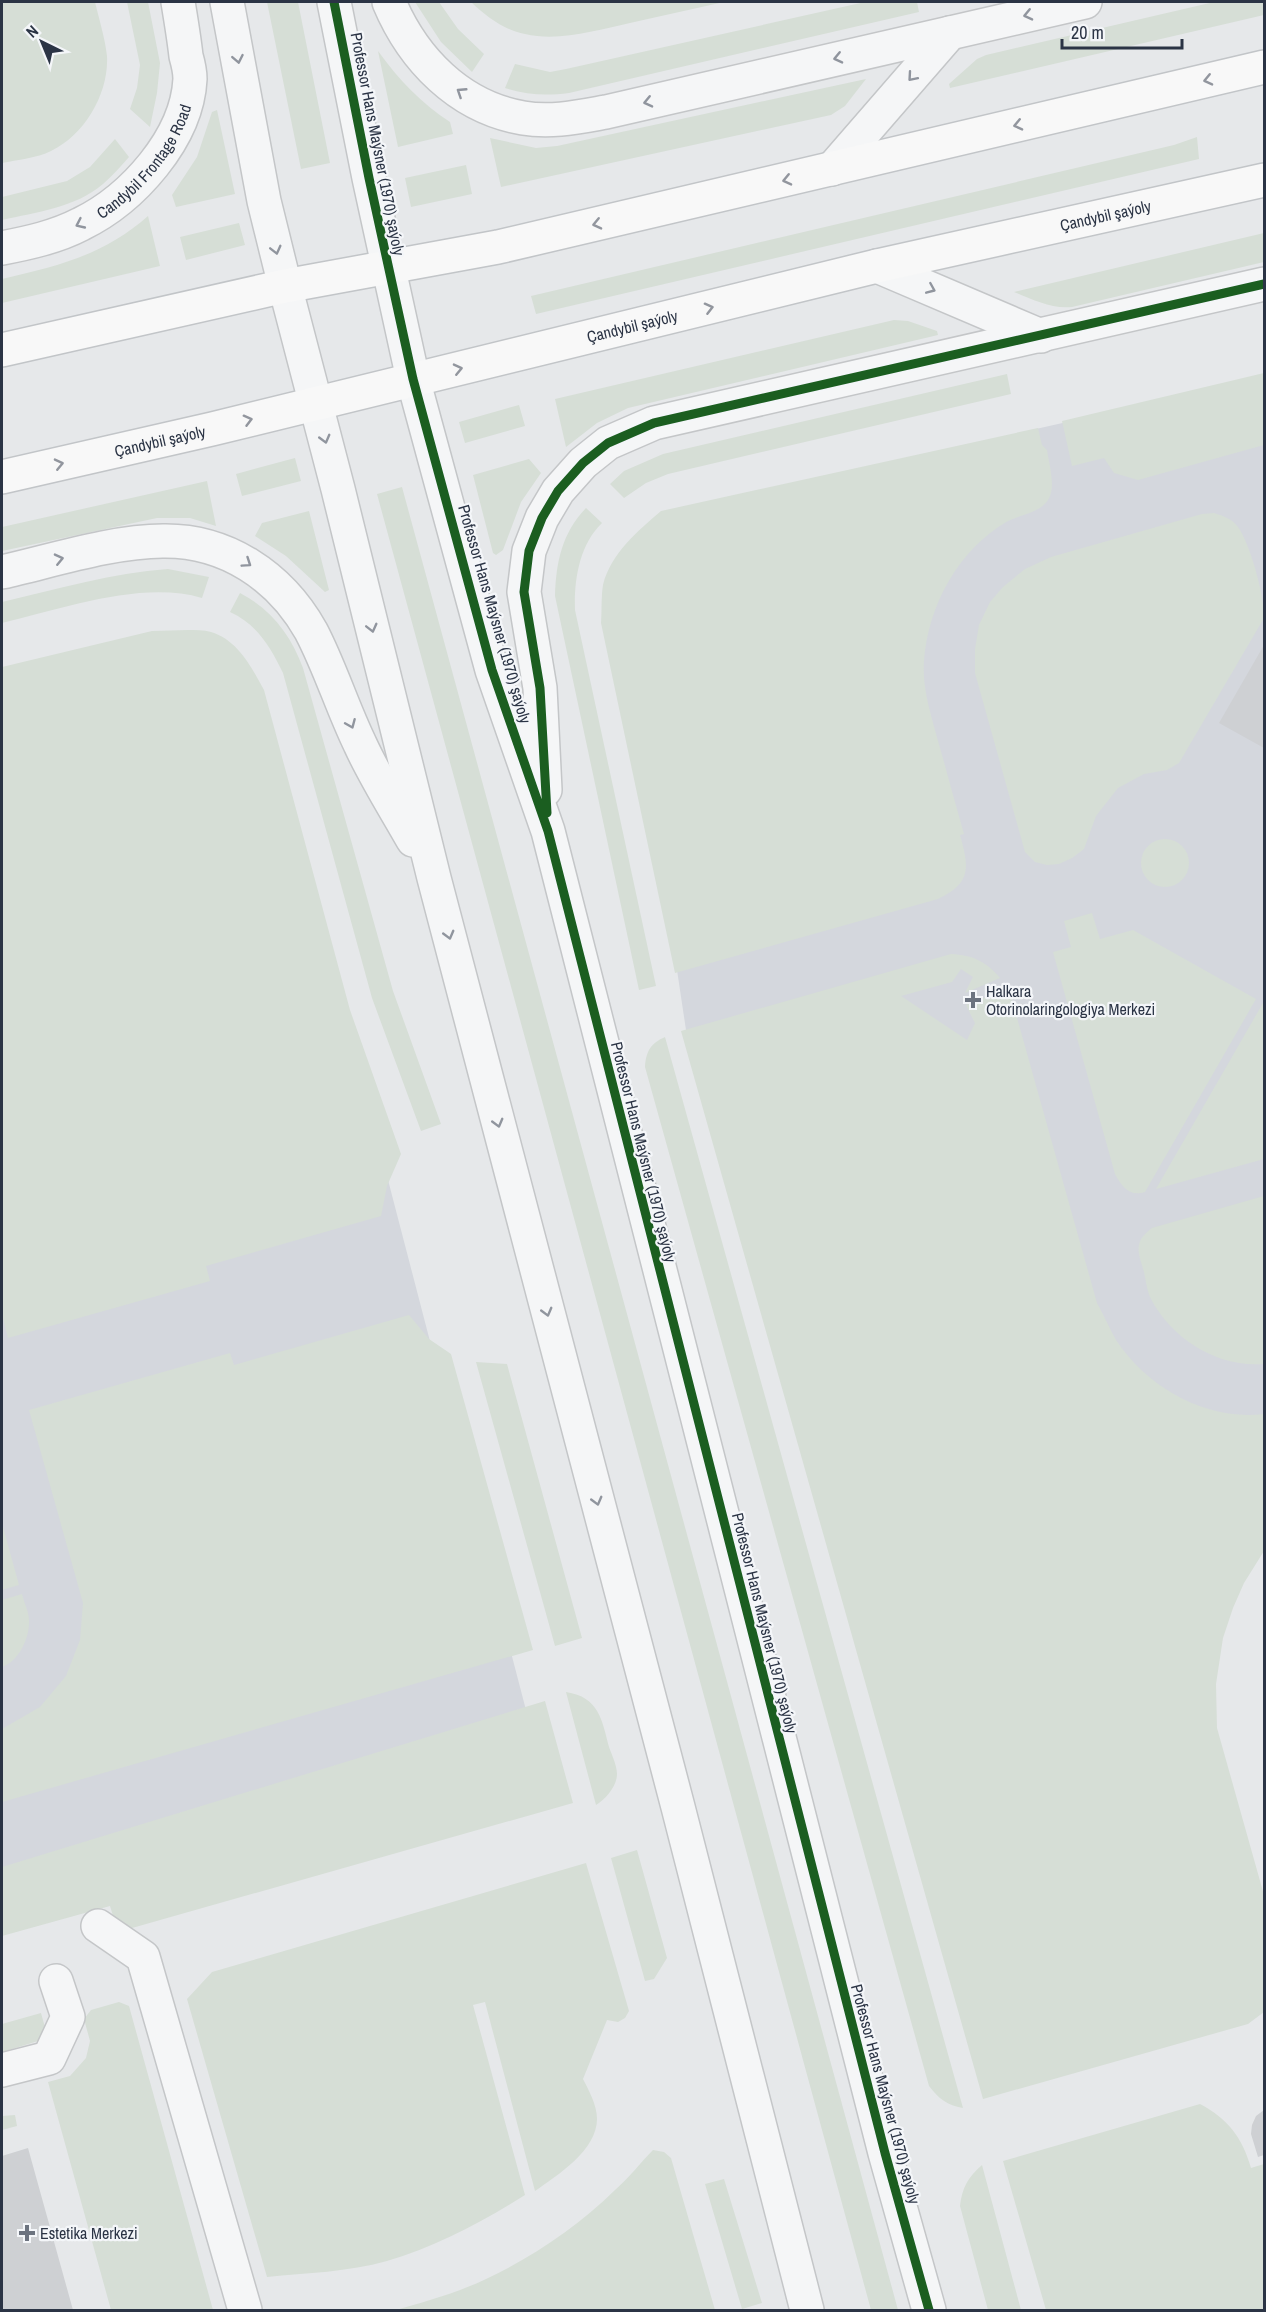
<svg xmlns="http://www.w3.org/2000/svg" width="1266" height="2312" viewBox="0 0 1266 2312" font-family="'Archivo Narrow',sans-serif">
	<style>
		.built { fill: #d4d7dd }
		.green { fill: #d6ded6 }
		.building { fill: #ced0d3 }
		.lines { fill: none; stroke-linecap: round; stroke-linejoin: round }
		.minor-casing { stroke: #c4c6c8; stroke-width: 36 }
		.major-casing { stroke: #c2c5c8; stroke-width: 36 }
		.minor { stroke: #f5f6f7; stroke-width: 33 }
		.major { stroke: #f8f8f8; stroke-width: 33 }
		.cycleway-casing { stroke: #f4f6f9; stroke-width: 13 }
		.cycleway { stroke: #1b5e20; stroke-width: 9 }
		.oneway { stroke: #90959e }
		.oneway2 { stroke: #92969e }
		.poi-dot { fill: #6c737f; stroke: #f4f6f9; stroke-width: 2 }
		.labels { text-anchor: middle; stroke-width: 4.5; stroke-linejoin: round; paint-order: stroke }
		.street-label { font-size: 16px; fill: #2b3445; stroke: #f4f6f9 }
		.poi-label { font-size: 16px; fill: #2b3445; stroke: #f4f6f9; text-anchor: start }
	</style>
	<rect width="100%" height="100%" fill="#e6e8ea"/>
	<path class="built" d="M1120,410L1264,424V1459L843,1580L686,1030L677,970L662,514Z
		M2,671L261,692L539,1760L2,1909Z"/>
	<path class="green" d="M2,2H95C99,19 105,38 107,56C109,93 85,135 51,151C37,158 17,160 2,163Z
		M127,2H148L160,63L157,93L150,127L130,109L137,88L140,65Z
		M267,2H298L330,163L301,169Z
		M415,2H439L458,29L484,54L472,72L441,42Z
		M471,2H724C693,9 661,16 630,23C597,30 559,42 525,34C504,30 487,17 471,2Z
		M865,2H917L919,12L569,93C546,96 527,95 505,88L515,64L550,72L566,69Z
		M1214,2H1264V15L950,88L949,84L977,59L986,55Z
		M378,51C399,80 421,103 450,122L453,134L398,147Z
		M866,79L845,106L831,115L501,187L490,138L536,148L557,146Z
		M217,110L235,194L176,207L172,195L197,157L212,112Z
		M1197,137L1199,159L536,314L531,296L1174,145Z
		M115,139L129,157C121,166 112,176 103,184C75,208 36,212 2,220V197L67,181L90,167Z
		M466,165L472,194L411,207L405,178Z
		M148,216L160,266L2,303V279C58,266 104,255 148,216Z
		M239,223L245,245L186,260L180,237Z
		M1264,233V262L1072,307C1051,309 1034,300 1014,292Z
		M894,320L908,321L937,331L938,335L628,408L597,423L566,447L555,399Z
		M1264,373V445L1138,480L1114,473L1104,458L1072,466L1062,421Z
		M1007,374L1011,394L668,474L646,483L624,498L610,484L624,471L663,454Z
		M519,405L525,426L465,443L459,422Z
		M1038,428L1042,445L1047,450C1049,464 1055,483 1050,496C1044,512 1022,514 1008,521C959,549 928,605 924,661C922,689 931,714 938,741C947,772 955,803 964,834L960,835C969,867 972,883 938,899L675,973L601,623C602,611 601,597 603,585C611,553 638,531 661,511Z
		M295,458L301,481L242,496L236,474Z
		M529,459L541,473L521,502L503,550L496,555L493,553L473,475Z
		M207,481L216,526L190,518H157L2,551V527Z
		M402,487L898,2310H871L377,494Z
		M586,508L602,523C579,545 574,581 575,610L656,986L639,990L555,596C556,562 562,533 586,508Z
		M309,511L329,590L325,592L286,556L255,536L262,523Z
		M1214,513C1224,516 1232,519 1238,527C1250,543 1265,598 1264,618L1179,763L1167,770L1144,774L1118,788L1096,816L1084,849L1072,858L1059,864L1047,865L1035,862L1025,852L975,673V649L979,625L990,602L1003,587L1025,569L1051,557L1202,514Z
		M168,569L209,577L202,598C142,580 62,609 2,623V602C57,589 112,573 168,569Z
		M240,593C271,609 291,635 303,668L393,991L441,1124L421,1131L372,998L283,673C271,648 257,624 230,612Z
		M188,630C195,630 204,630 211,632C238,640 252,668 264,690L350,1010L401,1154L387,1186L381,1216L206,1266L210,1281L8,1338L2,1314V667L152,631Z
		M1141 863a24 24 0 1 1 48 0a24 24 0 1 1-48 0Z
		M1092,913L1100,939L1133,930L1256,999L1145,1192C1130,1197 1122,1187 1115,1174L1053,952L1071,947L1064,921Z
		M951,954C973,955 987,962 1000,978L965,993L973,977L961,969L952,982L901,996L967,1040L975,1023L966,1005L1006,989L1012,1000L1097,1303C1104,1315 1109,1328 1116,1340C1148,1388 1206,1421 1264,1414V1551L1244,1583L1233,1608L1223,1638L1216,1684L1217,1728L1264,1895V2012L1248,2024L983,2099L681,1031Z
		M1263,1003L1264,1159L1156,1189Z
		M665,1037L963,2108C947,2105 939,2099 929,2086L645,1067C646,1051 651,1043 665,1037Z
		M1264,1196V1364C1218,1368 1172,1339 1151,1299C1147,1291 1146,1281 1144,1272C1138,1252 1133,1242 1152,1228Z
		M409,1315L429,1339L451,1354L533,1650L2,1802V1729L40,1707L66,1676L80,1640L83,1603L29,1410L230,1353L234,1365Z
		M476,1362L507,1364L582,1638L555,1646Z
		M2,1523L19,1585L2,1590Z
		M22,1594C24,1603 30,1614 29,1623C29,1639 18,1662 2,1667V1600Z
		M566,1692C599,1697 602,1720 609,1747C612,1755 617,1766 617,1774C617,1786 606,1799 596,1805Z
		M545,1701L573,1803L118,1932L110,1906L2,1936V1867Z
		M637,1850L667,1958L654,1979L645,1981L611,1858Z
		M586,1863L629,2011L625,2018L618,2022L607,2020L583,2079C589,2091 597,2105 597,2119C597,2150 558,2175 535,2191L485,2002L473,2005L525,2195C482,2222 435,2247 387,2261C348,2272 307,2273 267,2277L187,1999L212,1972Z
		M119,2002L129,2006L213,2310H111L48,2082L70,2076L86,2058L90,2041L84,2019L91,2010Z
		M41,2013L48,2038L2,2052V2024Z
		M1200,2104C1228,2119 1242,2137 1251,2168L1264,2164V2310H1046L1003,2161Z
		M15,2115L17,2126L2,2130V2116Z
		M653,2150L664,2152L671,2158L715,2310H396C413,2305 431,2300 449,2294C509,2273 569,2235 615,2190C629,2178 640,2163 653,2150Z
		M982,2165L1021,2310H988L960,2206C962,2188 968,2177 982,2165Z
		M724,2179L762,2303L742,2309L705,2184Z"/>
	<path class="building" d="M1264,645V748L1219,723Z
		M1264,2110V2155L1258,2157L1251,2134L1252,2125L1256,2116Z
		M28,2148L73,2310H2V2156Z"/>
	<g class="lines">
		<g class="minor-casing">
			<g id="minor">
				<path d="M227,2L264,201L285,286L338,489L434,878L678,1807L807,2310"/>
				<path d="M334,2L369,178L413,379L492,670L548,831L885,2153L929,2310"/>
				<path d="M389,2C413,59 459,107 523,118C551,123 578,117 606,112L1085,2"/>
				<path d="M832,169L950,33"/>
				<path id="s1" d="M2,248C28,243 56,237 81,224C132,199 187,139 190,79C190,72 188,63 186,56C184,38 181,20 178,2"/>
				<path d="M877,266L1041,336"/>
				<path d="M2,572C51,561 113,541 163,541C226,540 280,576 311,631C330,667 342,707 360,744C375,777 395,808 413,840"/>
				<path d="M545,790L540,688L524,592L529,551L542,518L558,491L583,463L608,443L654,423L1264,284"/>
				<path d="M98,1926L143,1957L245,2310"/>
				<path d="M2,2070L49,2058L68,2017L56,1981"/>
			</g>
		</g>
		<g class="major-casing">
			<g id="major">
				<path d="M2,350L285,286L498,247L1264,67"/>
				<path id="s2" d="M2,477L212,429L877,266L1264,180"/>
			</g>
		</g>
		<use href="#minor" class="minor"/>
		<use href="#major" class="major"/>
		<g class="cycleway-casing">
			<path id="cycleway" d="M334,2L369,178L413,379L492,670L548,831L885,2153L929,2310
				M547,813L540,688L524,592L529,551L542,518L558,491L583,463L608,443L654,423L1264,284"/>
		</g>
		<use href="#cycleway" class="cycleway"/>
	</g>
	<defs><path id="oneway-chevron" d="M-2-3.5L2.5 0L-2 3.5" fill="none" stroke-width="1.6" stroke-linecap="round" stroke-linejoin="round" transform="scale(1.5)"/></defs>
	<g class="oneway">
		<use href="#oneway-chevron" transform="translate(1028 15) rotate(167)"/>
		<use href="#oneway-chevron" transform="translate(838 58) rotate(167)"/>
		<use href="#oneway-chevron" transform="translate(238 59) rotate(79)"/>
		<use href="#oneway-chevron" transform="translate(912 77) rotate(131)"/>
		<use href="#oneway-chevron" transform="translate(461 92) rotate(-147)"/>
		<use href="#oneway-chevron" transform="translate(648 102) rotate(167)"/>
		<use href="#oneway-chevron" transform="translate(80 224) rotate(155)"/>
		<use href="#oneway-chevron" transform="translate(276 250) rotate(76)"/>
		<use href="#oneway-chevron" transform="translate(931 289) rotate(23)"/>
		<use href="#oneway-chevron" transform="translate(325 439) rotate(75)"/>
		<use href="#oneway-chevron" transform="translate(59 559) rotate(-13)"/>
		<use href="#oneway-chevron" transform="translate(247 563) rotate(34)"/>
		<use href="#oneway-chevron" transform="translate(372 628) rotate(76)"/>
		<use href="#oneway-chevron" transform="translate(351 724) rotate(67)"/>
		<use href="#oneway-chevron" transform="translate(449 935) rotate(75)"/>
		<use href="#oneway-chevron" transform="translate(498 1123) rotate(75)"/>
		<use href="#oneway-chevron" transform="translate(547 1312) rotate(75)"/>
		<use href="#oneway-chevron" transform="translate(597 1501) rotate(75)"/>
	</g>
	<g class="oneway2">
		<use href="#oneway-chevron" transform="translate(1208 80) rotate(167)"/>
		<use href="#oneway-chevron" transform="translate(1018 125) rotate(167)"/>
		<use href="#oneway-chevron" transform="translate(787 180) rotate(167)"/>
		<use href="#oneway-chevron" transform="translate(597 224) rotate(167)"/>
		<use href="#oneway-chevron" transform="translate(709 308) rotate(-14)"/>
		<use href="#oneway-chevron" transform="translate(458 369) rotate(-13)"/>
		<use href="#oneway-chevron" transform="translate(248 420) rotate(-15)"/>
		<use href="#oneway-chevron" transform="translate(59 464) rotate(-13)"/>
	</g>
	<g class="poi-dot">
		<path d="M970 991h6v6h6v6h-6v6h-6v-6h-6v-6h6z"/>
		<path d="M24 2224h6v6h6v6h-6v6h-6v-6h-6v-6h6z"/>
	</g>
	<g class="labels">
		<g class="street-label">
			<text transform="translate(378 144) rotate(79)" y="6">Professor Hans Maýsner (1970) şaýoly</text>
			<text dy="6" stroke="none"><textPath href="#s1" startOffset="174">Candybil Frontage Road</textPath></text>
			<text dy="6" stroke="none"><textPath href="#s2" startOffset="1134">Çandybil şaýoly</textPath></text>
			<text dy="6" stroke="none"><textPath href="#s2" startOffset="648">Çandybil şaýoly</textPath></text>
			<text dy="6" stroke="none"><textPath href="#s2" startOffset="162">Çandybil şaýoly</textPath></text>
			<text transform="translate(495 614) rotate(74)" y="6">Professor Hans Maýsner (1970) şaýoly</text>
			<text transform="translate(644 1152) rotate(76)" y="6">Professor Hans Maýsner (1970) şaýoly</text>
			<text transform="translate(765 1623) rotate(76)" y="6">Professor Hans Maýsner (1970) şaýoly</text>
			<text transform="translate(886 2094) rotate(75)" y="6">Professor Hans Maýsner (1970) şaýoly</text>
		</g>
		<g class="poi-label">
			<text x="986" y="997">Halkara<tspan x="986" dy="18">Otorinolaringologiya Merkezi</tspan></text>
			<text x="40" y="2239">Estetika Merkezi</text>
		</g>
	</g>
	<rect width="1266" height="2312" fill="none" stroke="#2b3445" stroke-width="6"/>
	<g transform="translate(42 42) rotate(317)" stroke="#f4f6f9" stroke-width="4.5" paint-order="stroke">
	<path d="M0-4.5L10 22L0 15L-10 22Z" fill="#2b3445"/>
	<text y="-9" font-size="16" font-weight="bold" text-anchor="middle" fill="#2b3445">N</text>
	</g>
	<path d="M1062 39v9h120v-9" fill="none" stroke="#2b3445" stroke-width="3"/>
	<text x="1071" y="39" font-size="18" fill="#2b3445" stroke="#f4f6f9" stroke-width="4.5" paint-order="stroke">20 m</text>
</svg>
